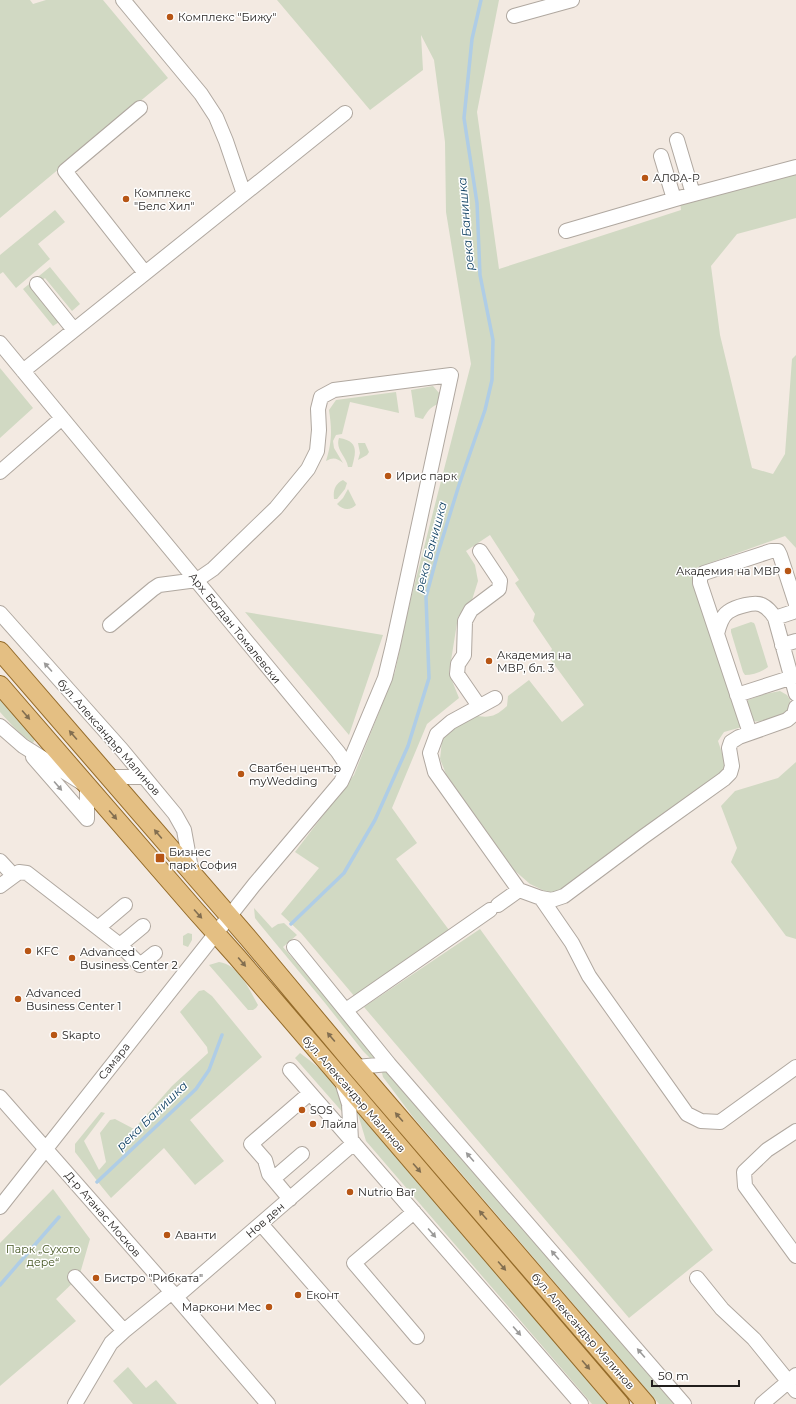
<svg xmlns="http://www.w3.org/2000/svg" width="796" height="1404" viewBox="0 0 796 1404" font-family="Montserrat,sans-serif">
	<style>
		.green { fill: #d1d9c3 }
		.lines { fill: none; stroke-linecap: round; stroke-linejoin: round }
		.stream { stroke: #afcde6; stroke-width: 3.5 }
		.minor-casing { stroke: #b0a8a0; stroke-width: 16 }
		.major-casing { stroke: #946b2a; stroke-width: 20 }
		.minor { stroke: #fff; stroke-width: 14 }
		.major { stroke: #e4bf83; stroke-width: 18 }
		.oneway { fill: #9b9a99 }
		.oneway2 { fill: #826e50 }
		.poi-dot { fill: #b75615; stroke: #fff; stroke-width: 1.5 }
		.labels { text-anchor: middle; stroke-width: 3; stroke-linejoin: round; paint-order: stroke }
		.poi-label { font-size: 11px; fill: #211e1c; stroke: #fff; text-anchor: start }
		.street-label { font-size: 11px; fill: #211e1c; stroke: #fff }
		.park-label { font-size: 11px; fill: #455623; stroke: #fff }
		.water-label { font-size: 12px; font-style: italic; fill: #114264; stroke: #fff }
	</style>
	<rect width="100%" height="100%" fill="#f3eae2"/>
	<path class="green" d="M0,0H30L33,4L46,0H103L168,78L0,218Z
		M277,0H499L477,112L499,269L681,210L680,202L796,171V218L737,234L711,266L720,335L752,468L773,474L785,454L792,359L796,355V548L785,536L690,570L742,727L724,732L718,741L726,765L720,777L563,892L551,894L530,884L514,870L446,774L440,759L442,740L450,731L472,715C488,718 494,718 507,706L508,696L529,680L562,722L584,705L548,656L552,649L533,621L535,614L515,583L519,580L490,535L466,551L475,565L478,581L472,600L458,617L449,673L459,698L427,724L392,808L417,843L396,859L449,930L355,997L301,933L281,914L319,868L295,852L354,775L395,672L409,606L471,364L446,212L445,142L434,60L421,35L423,70L370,110Z
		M55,210L65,222L38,244L50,259L16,288L3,272L0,274V255Z
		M50,267L80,304L72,311L45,278L37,284L62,320L53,326L23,289Z
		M0,368L33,408L0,438Z
		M433,386L440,394L438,404C430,407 427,412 423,419L415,417L411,390Z
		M396,392L399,413L350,402L342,434L336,435L333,441L334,448L343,463C337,458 333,457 326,461C332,442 332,430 329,410L336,400Z
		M339,438C359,441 356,452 352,467H348C346,455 335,450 339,438Z
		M365,443L369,452L367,455L358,460L360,453L358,443Z
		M343,480L347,483L345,489L337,499H334C333,490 335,484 343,480Z
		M348,489L356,505C350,511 343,510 337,504L343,498Z
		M245,612L383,635L349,735Z
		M751,622L754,623L755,625L768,667C762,672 752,675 745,675L743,672L731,632V629Z
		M780,691L787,695L790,700L789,709L786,714L762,722L752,721L746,707L748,700L765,694Z
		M0,697L35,739L33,743C20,735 10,723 0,712Z
		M796,762V939L786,936L731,862L737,848L721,806L735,791L778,778Z
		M254,908L272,928L278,924L284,923L297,935L283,947L376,1056V1058L372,1060L363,1051L325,1003L258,922L255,918Z
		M480,929L713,1250L629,1318L364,1007Z
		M188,933L192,934V940L188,947L183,945V936Z
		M219,962C239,965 249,989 258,1005L256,1008L253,1010H248L209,965Z
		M204,990L212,996L262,1057L190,1120L224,1161L195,1185L164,1148L111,1198C98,1183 87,1167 75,1152V1144L101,1112L105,1113L84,1141L99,1170L106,1162L100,1133L110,1120L115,1119L134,1129L172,1086L208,1053L207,1047L180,1012L199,991Z
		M300,1053C325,1072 339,1083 345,1115L295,1058Z
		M384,1070H387L676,1404H659L413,1117L383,1077L382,1073Z
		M357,1111L609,1404H592L366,1141Z
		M53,1189L90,1239L79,1277L56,1299L76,1321L0,1386V1243Z
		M128,1367L146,1388L156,1380L177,1404H133L113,1381Z"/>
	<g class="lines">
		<path class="stream" d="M291,924L344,873L375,820L408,746L429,678L426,597L437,556L459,485L485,410L492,380L493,340L480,275L477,203L464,118L472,39L481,0
			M97,1182L196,1089L209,1070L222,1035
			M0,1285L59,1217"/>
		<g class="minor-casing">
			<path id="minor" d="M123,0L201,94L216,117L226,141L244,194
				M514,16L572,0
				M140,108L65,171L145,273
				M677,140L693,194
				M661,156L674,199
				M566,231L679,198L796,167
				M37,284L74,330
				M0,343L338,752L344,761L346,771L341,782L254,885L0,1207
				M23,371L345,113
				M0,472L62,418
				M0,613L122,750L175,814L184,830L192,874
				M110,625L153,589L159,585L197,580L213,569L276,508L308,469L317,451L319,430L318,409L321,397L334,390L451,375L393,645L385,678L346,771
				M717,634C719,626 721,617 728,612C735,607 755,601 762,605C768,608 772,613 775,618L796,694
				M782,645L796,641
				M737,695L796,676
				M495,698L451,722L437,734L430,753L435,772L519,890L498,905
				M479,706L457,674L458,664L464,655L465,621L471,610L499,589L500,581L480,551
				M0,726L23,746L87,786V819
				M750,733L700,583V577L704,573L771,551H778L780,555L796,604V609L793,612L775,618
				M33,757L87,819
				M110,777H144
				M0,861L13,875
				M0,886L19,872L27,873L120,945L140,965L155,953
				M519,890L541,898L572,943L589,976L687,1114L701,1121L720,1122L796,1067
				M541,898L552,900L564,896L643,837L724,779L730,773L732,766L729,748L731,742L739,737L787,720L794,714L796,707
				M99,927L125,905
				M120,945L143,926
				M294,947L389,1064L684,1404
				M346,1010L490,910
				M356,1067L389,1064
				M290,1070L581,1404
				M342,1082L349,1104L351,1140
				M0,1097L176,1297L268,1404
				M796,1131L767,1150L744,1172L745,1186L796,1256
				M273,1179L302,1154
				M290,1199L269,1174L265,1160L251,1144L310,1093
				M414,1212L354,1263L417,1337
				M261,1224L418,1404
				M75,1277L124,1331
				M697,1278L722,1309L754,1339L796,1391
				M176,1297L354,1143
				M75,1404L111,1343L124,1331L172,1292
				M762,1404L796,1375"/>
		</g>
		<g class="major-casing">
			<path id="major" d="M0,651L249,939L356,1067L646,1404
				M0,685L195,910L237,957L620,1404"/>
		</g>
		<use href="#minor" class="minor"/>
		<use href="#major" class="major"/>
	</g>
	<defs><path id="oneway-solid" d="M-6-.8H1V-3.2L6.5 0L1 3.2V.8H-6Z"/></defs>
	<g class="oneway">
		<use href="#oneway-solid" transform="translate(48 667) rotate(-132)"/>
		<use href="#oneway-solid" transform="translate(58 786) rotate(49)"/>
		<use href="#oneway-solid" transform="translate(470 1157) rotate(-131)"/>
		<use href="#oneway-solid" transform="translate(432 1233) rotate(49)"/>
		<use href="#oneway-solid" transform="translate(555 1255) rotate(-131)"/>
		<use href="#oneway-solid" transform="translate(517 1331) rotate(49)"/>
		<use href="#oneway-solid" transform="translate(641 1353) rotate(-131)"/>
	</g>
	<g class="oneway2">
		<use href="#oneway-solid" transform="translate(26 715) rotate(49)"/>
		<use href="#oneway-solid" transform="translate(73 735) rotate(-131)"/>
		<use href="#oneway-solid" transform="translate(113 815) rotate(49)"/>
		<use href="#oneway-solid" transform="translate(158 834) rotate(-130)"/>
		<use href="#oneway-solid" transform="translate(198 914) rotate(48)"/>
		<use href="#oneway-solid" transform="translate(242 962) rotate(50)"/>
		<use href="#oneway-solid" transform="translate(331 1037) rotate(-130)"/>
		<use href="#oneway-solid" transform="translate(399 1117) rotate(-131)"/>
		<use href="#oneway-solid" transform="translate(417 1168) rotate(49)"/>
		<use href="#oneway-solid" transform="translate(483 1215) rotate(-131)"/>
		<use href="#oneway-solid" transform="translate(502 1266) rotate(49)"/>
		<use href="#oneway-solid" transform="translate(586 1365) rotate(49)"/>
	</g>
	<g class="poi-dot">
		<circle cx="170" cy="17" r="4"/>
		<circle cx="645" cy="178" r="4"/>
		<circle cx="126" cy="199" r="4"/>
		<circle cx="388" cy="476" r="4"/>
		<circle cx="788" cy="571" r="4"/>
		<circle cx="489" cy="661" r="4"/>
		<circle cx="241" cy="774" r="4"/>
		<rect x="155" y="853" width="10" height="10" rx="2"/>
		<circle cx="28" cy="951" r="4"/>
		<circle cx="72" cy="958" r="4"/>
		<circle cx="18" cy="999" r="4"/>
		<circle cx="54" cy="1035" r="4"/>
		<circle cx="302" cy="1110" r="4"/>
		<circle cx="313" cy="1124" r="4"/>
		<circle cx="350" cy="1192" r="4"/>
		<circle cx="167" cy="1235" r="4"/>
		<circle cx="96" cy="1278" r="4"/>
		<circle cx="298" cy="1295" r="4"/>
		<circle cx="269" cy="1307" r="4"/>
	</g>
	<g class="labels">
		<g class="poi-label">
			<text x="178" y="21">Комплекс "Бижу"</text>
			<text x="653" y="182">АЛФА-Р</text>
			<text x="134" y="197">Комплекс<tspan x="134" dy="13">"Белс Хил"</tspan></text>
			<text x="396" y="480">Ирис парк</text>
			<text x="780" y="575" text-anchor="end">Академия на МВР</text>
			<text x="497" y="659">Академия на<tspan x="497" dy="13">МВР, бл. 3</tspan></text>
			<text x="249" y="772">Сватбен център<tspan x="249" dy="13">myWedding</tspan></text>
			<text x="169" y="856">Бизнес<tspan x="169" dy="13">парк София</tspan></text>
			<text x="36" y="955">KFC</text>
			<text x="80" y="956">Advanced<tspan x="80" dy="13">Business Center 2</tspan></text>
			<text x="26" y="997">Advanced<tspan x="26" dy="13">Business Center 1</tspan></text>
			<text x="62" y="1039">Skapto</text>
			<text x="310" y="1114">SOS</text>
			<text x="321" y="1128">Лайла</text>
			<text x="358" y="1196">Nutrio Bar</text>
			<text x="175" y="1239">Аванти</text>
			<text x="104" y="1282">Бистро "Рибката"</text>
			<text x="306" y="1299">Еконт</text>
			<text x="261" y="1311" text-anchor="end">Маркони Мес</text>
		</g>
		<g class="street-label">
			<text transform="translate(235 628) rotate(51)" y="4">Арх. Богдан Томалевски</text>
			<text transform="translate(109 737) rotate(49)" y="4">бул. Александър Малинов</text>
			<text transform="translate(114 1061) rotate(-52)" y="4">Самара</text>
			<text transform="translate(354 1094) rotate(49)" y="4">бул. Александър Малинов</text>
			<text transform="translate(103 1214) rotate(49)" y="4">Д-р Атанас Москов</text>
			<text transform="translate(265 1220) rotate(-41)" y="4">Нов ден</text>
			<text transform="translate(583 1331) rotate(49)" y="4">бул. Александър Малинов</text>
		</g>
		<g class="park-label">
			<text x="43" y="1253">Парк „Сухото<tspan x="43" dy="13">дере“</tspan></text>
		</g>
		<g class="water-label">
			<text transform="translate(466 224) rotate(-95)" y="4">река Банишка</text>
			<text transform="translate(431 547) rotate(-75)" y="4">река Банишка</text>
			<text transform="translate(152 1116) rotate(-44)" y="4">река Банишка</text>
		</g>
	</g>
	<path d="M652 1380v6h87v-6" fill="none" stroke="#211e1c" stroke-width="2"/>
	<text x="658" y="1380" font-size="12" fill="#211e1c" stroke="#ffffff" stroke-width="3" paint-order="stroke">50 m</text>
</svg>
